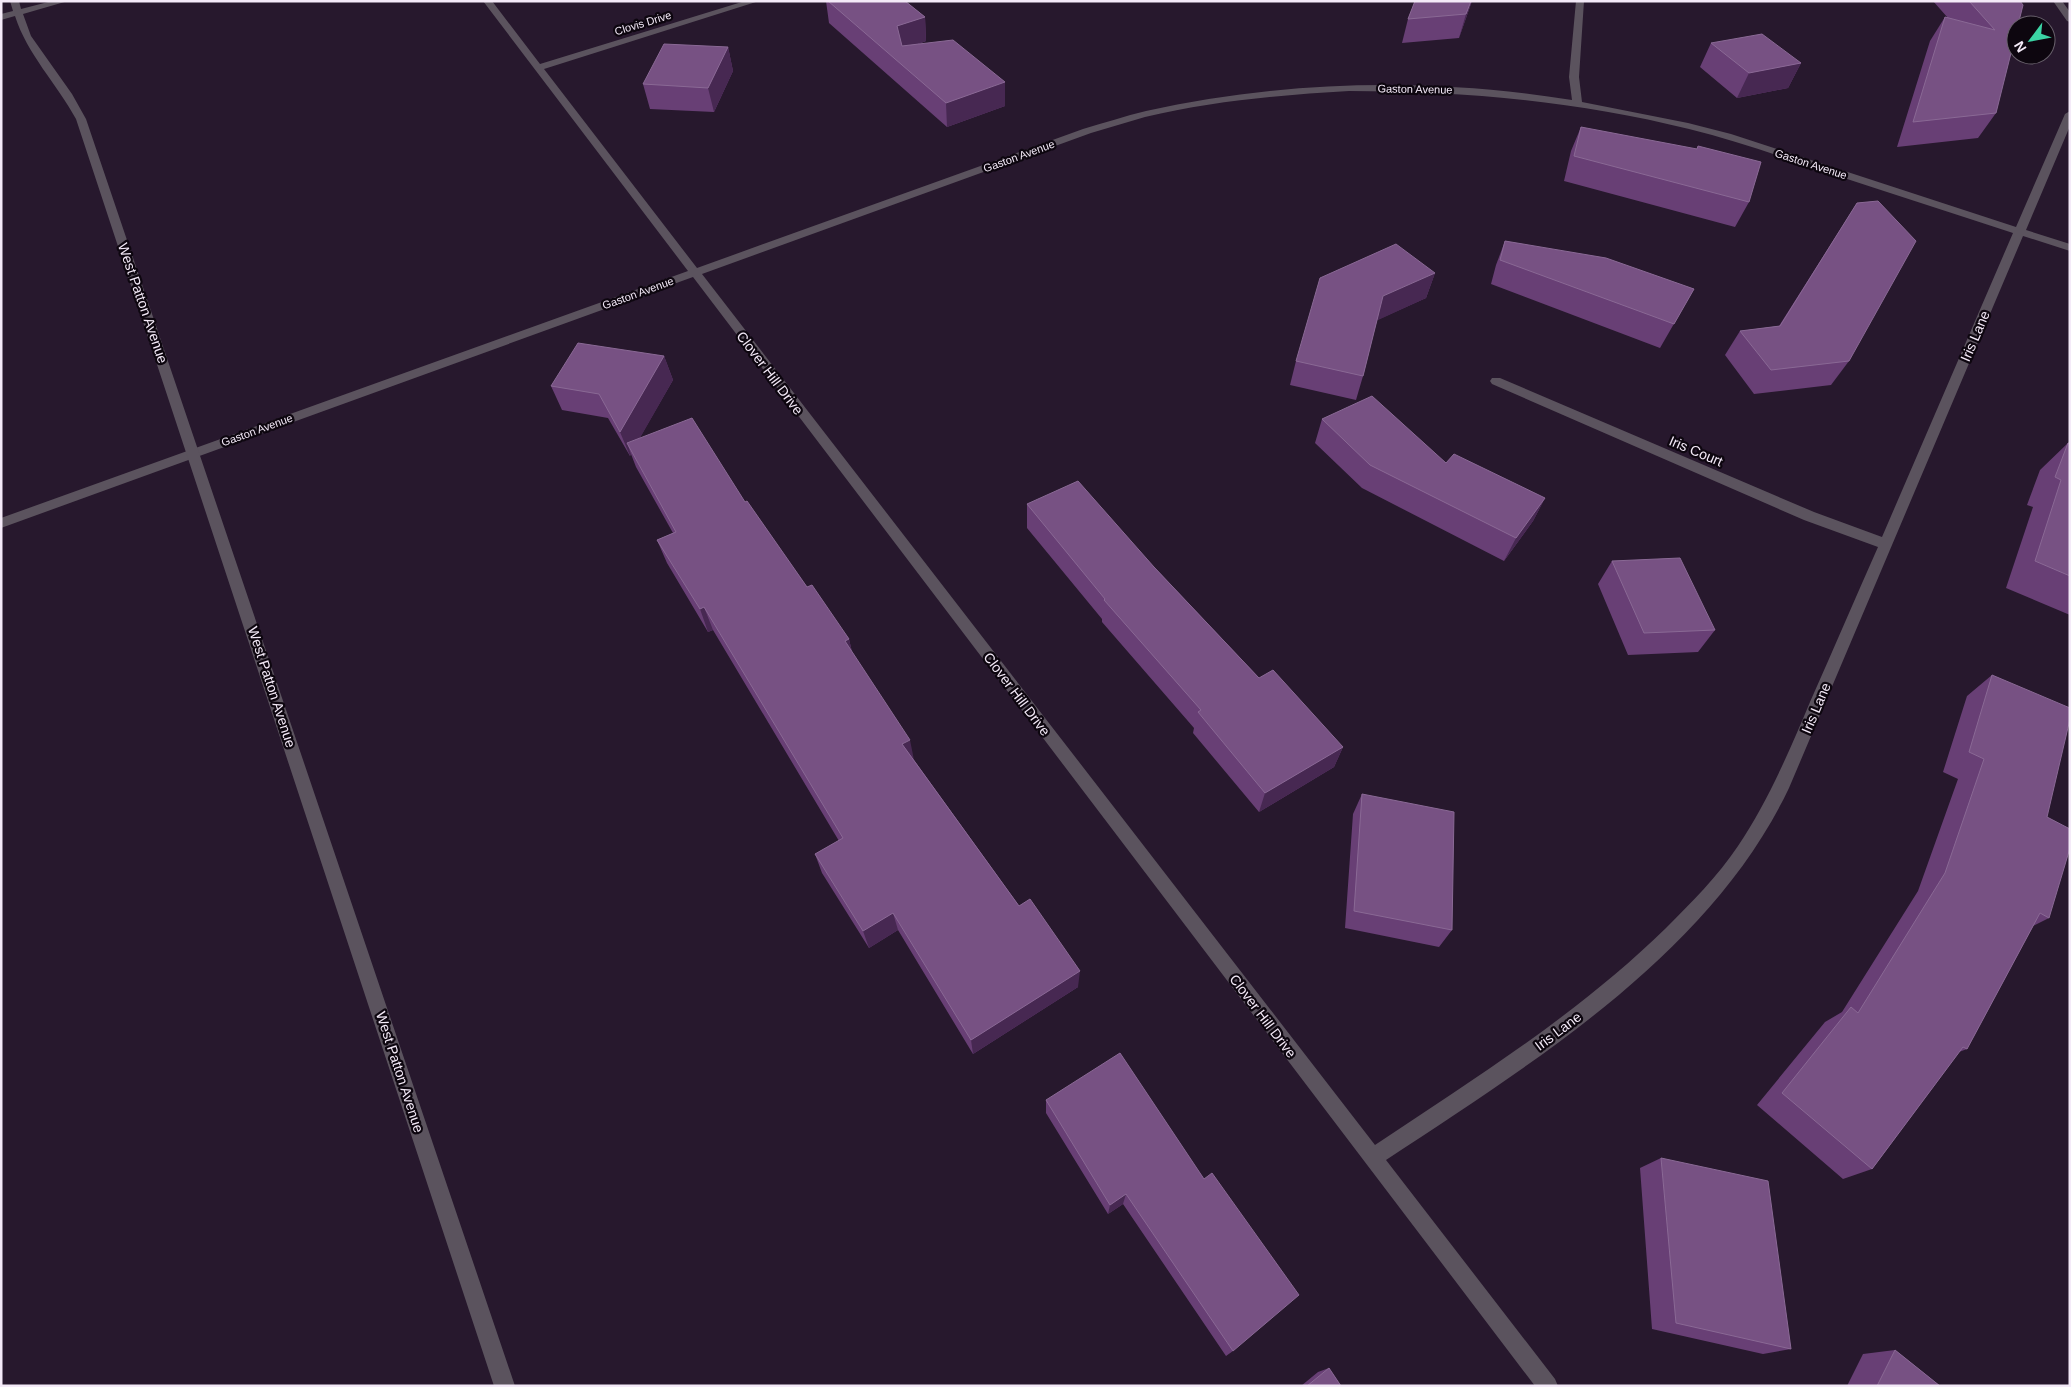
<svg xmlns="http://www.w3.org/2000/svg" width="2071" height="1387" viewBox="0 0 2071 1387" font-family="Arial,sans-serif">
	<style>
		.lines { fill: none; stroke-linecap: round; stroke-linejoin: round }
		.minor { fill: #5b535e; fill-rule: evenodd }
		.tertiary { fill: #5b535e; fill-rule: evenodd }
		.wall { fill: #683f75 }
		.shaded-wall { fill: #472852 }
		.building { fill: #775183; stroke: #8a6995 }
		.labels { text-anchor: middle; stroke-width: 4.5; stroke-linejoin: round; paint-order: stroke }
		.far-street-label { font-size: 11px; fill: #f4eaf8; stroke: #0d060f }
		.street-label { font-size: 14px; fill: #f4eaf8; stroke: #0d060f }
	</style>
	<rect width="100%" height="100%" fill="#27182d"/>
	<g class="lines">
		<path class="minor" d="M483,1H492L540,64L745,1H759L544,69L697,268L1083,129C1104,123 1125,116 1146,111C1285,80 1431,77 1572,100L1569,77L1576,1H1584L1579,77L1582,102L1688,123L1731,134L2016,227L2065,114L2070,111V126L2026,230L2070,244V251L2023,236L1789,788C1710,954 1534,1062 1386,1160L1555,1379L1558,1386H1535L693,277L1,528V518L688,271ZM1349,91C1464,91 1577,101 1689,129C1741,142 1791,160 1841,177C1898,196 1956,214 2013,233L1882,537L1814,512L1500,378H1492L1490,381L1492,384L1804,520L1878,547C1855,599 1833,650 1810,702C1789,752 1768,801 1738,846C1718,876 1691,903 1666,928C1579,1013 1476,1078 1375,1145L702,274L1091,133C1109,128 1127,122 1145,117C1212,101 1280,95 1349,91Z
			M2053,1H2062L2070,12V22L2067,21Z"/>
		<path class="tertiary" d="M10,1H19L21,9L52,1H68L23,14L31,36L72,94L86,119L515,1386H494L76,119C57,84 27,54 15,16L1,20V14L13,11Z"/>
	</g>
	<path class="wall" d="M826,1H905L925,17L926,41L916,45L1005,106L947,127L829,23Z
		M1415,1H1472L1459,38L1402,43L1408,19Z
		M1933,1H2020L1996,113L1978,138L1897,147L1930,41L1945,17L1948,18Z
		M1711,43L1801,63L1788,88L1737,98L1700,67Z
		M728,47L733,71L714,112L650,109L643,84Z
		M1581,127L1749,202L1735,227L1564,181L1571,151Z
		M1857,203L1849,361L1831,385L1754,394L1725,355L1740,331L1779,326Z
		M1505,241L1694,289L1660,348L1491,284L1496,265Z
		M1435,273L1426,298L1377,320L1363,376L1356,400L1290,385L1296,361Z
		M664,356L673,380L639,439L745,502L807,587L849,639L852,652L914,760L1019,906L1078,987L973,1054L898,930L869,948L822,873L815,854L839,841L713,630L708,632L667,563L657,540L673,533L636,467L631,454L630,456L608,418L562,410L551,386Z
		M1322,419L1446,463L1545,498L1533,521L1504,561L1362,488L1315,443Z
		M2068,443H2070V615L2006,588L2033,507L2027,505L2040,470Z
		M1027,504L1154,567L1259,678L1343,747L1334,767L1259,812L1193,733L1194,728L1102,622V619L1027,528Z
		M1612,561L1715,630L1698,652L1628,655L1598,584Z
		M1992,675L2047,817L2049,918L2033,926L1967,1049L1959,1052L1872,1169L1843,1179L1757,1105L1825,1022L1842,1012L1918,891L1958,779L1943,772L1967,696Z
		M1362,794L1452,930L1439,947L1345,928L1353,814Z
		M1046,1100L1204,1179L1233,1351L1226,1356L1123,1204L1108,1214L1046,1113Z
		M1661,1158L1791,1349L1763,1354L1652,1329L1640,1168Z
		M1895,1350L1940,1386H1847L1863,1354Z
		M1329,1368L1341,1386H1301L1318,1372Z"/>
	<path class="shaded-wall" d="M1471,1H1472L1459,38L1466,14Z
		M925,17L926,41L900,50L897,26Z
		M728,47L733,71L714,112L708,88Z
		M1801,63L1788,88L1737,98L1749,73Z
		M1005,82V106L947,127L946,103Z
		M1435,273L1426,298L1376,321L1383,296Z
		M664,356L673,380L632,452L627,443L631,454L630,456L620,432Z
		M1545,498L1533,521L1504,561L1516,538Z
		M704,607L713,630L708,632L700,609Z
		M849,639L854,661L845,641Z
		M910,740L914,760L902,744Z
		M1343,747L1334,767L1259,812L1265,793Z
		M893,913L898,930L869,948L863,931Z
		M1080,971L1078,987L973,1054L971,1040Z
		M1126,1194L1123,1204L1108,1214L1110,1205Z"/>
	<path class="building" d="M828,1H905L925,17L897,26L902,46L953,40L1005,82L946,103Z
		M1415,1H1471L1466,14L1408,19Z
		M1969,1H2020L2023,5L2018,25H2016V33L1996,113L1913,122L1945,17L1995,30Z
		M1762,34L1801,63L1749,73L1711,43Z
		M664,44L728,47L708,88L643,84Z
		M1581,127L1697,149L1698,146L1761,162L1749,202L1574,156Z
		M1878,201L1916,241L1849,361L1771,370L1740,331L1780,326L1857,203Z
		M1505,241L1606,258L1694,289L1674,324L1500,260Z
		M1396,244L1435,273L1383,296L1363,376L1296,361L1320,278Z
		M578,343L664,356L620,432L599,394L551,386Z
		M1372,396L1446,463L1454,454L1545,498L1516,538L1370,465L1322,419Z
		M692,418L745,502L747,501L807,587L812,585L849,639L845,641L910,740L902,744L1019,906L1030,899L1080,971L971,1040L893,913L863,931L815,854L843,838L704,607L700,609L657,540L676,532L627,443Z
		M2068,443H2070V576L2035,561L2061,480L2055,477Z
		M1078,481L1154,567L1259,678L1273,670L1343,747L1265,793L1198,712L1201,710L1104,600L1105,599L1027,504Z
		M1680,558L1715,630L1644,633L1612,561Z
		M1992,675L2070,708V719L2047,817L2070,829V848L2049,918L2040,913L1967,1049L1963,1047L1872,1169L1782,1093L1851,1007L1858,1013L1945,873L1984,759L1969,752Z
		M1362,794L1454,812L1452,930L1354,911Z
		M1120,1053L1204,1179L1212,1173L1299,1295L1233,1351L1126,1194L1110,1205L1046,1100Z
		M1661,1158L1768,1181L1791,1349L1676,1323Z
		M1895,1350L1940,1386H1877Z
		M1329,1368L1341,1386H1307Z"/>
	<g class="labels">
		<g class="far-street-label">
			<text transform="translate(643 23) rotate(-17)" y="4">Clovis Drive</text>
			<text transform="translate(1415 89) rotate(1)" y="4">Gaston Avenue</text>
			<text transform="translate(1019 156) rotate(-20)" y="4">Gaston Avenue</text>
			<text transform="translate(1811 164) rotate(18)" y="4">Gaston Avenue</text>
			<text transform="translate(638 293) rotate(-20)" y="4">Gaston Avenue</text>
			<text transform="translate(257 430) rotate(-20)" y="4">Gaston Avenue</text>
		</g>
		<g class="street-label">
			<text transform="translate(143 303) rotate(71)" y="5">West Patton Avenue</text>
			<text transform="translate(1975 336) rotate(-67)" y="5">Iris Lane</text>
			<text transform="translate(770 373) rotate(53)" y="5">Clover Hill Drive</text>
			<text transform="translate(1696 451) rotate(23)" y="5">Iris Court</text>
			<text transform="translate(272 687) rotate(72)" y="5">West Patton Avenue</text>
			<text transform="translate(1017 694) rotate(53)" y="5">Clover Hill Drive</text>
			<text transform="translate(1816 708) rotate(-67)" y="5">Iris Lane</text>
			<text transform="translate(1263 1016) rotate(53)" y="5">Clover Hill Drive</text>
			<text transform="translate(1558 1031) rotate(-37)" y="5">Iris Lane</text>
			<text transform="translate(400 1072) rotate(72)" y="5">West Patton Avenue</text>
		</g>
	</g>
	<rect width="2071" height="1387" fill="none" stroke="#f4eaf8" stroke-width="5"/>
	<g transform="translate(2031 40) rotate(238)"><circle r="24" fill="#0d060f" stroke="#69616c"/>
	<path d="M0-4L9 19L0 12L-9 19Z" fill="#3bd4a4"/>
	<text y="-8" font-size="14" font-weight="bold" text-anchor="middle" fill="#f4eaf8">N</text>
	</g>
</svg>
